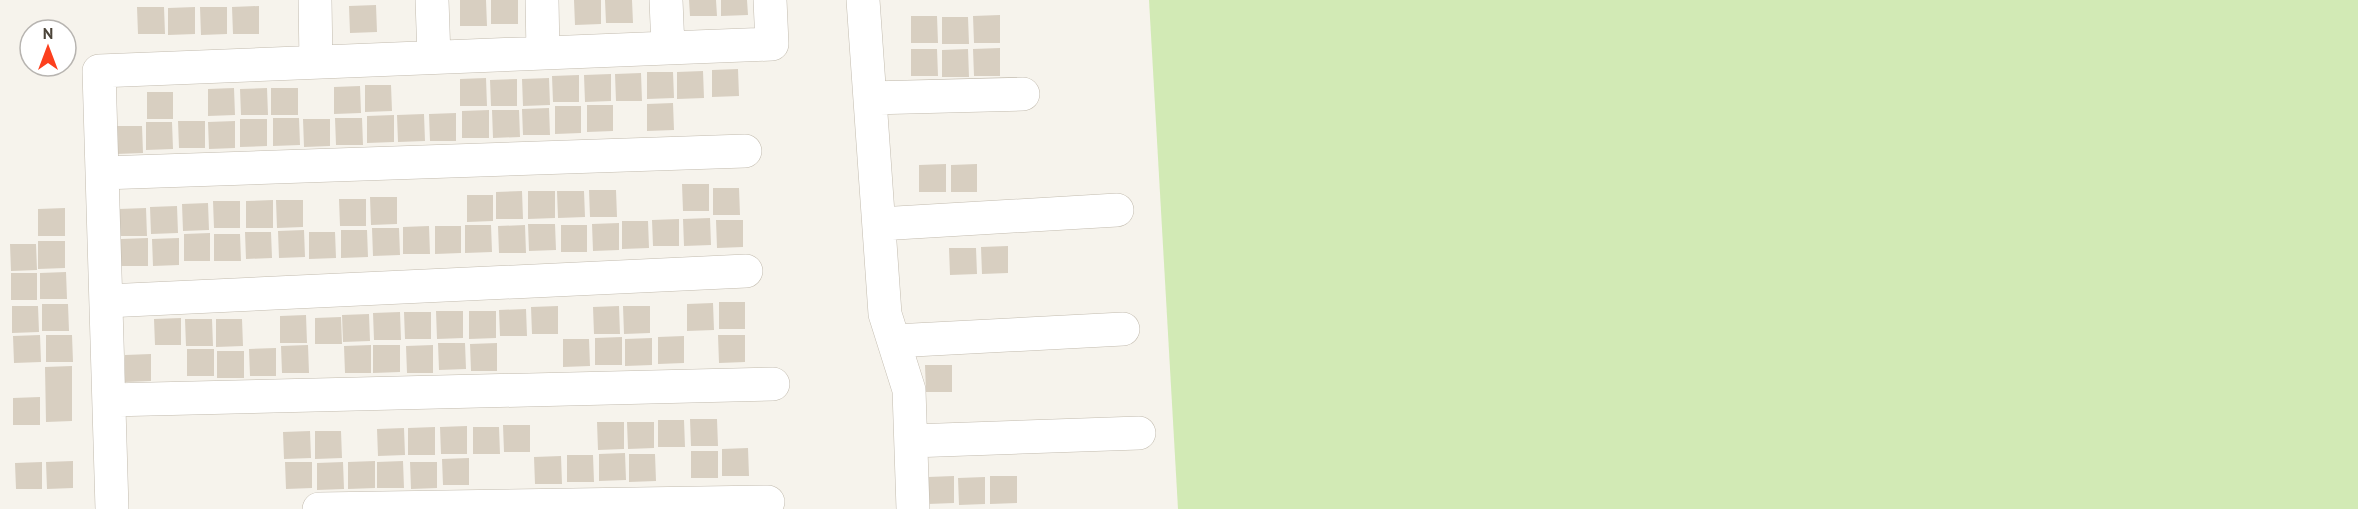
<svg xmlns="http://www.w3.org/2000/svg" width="2358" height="509" viewBox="0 0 2358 509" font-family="'PT Sans',sans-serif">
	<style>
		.green { fill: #d2eab5 }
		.building { fill: #d8cfc1 }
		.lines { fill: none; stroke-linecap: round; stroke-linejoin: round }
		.minor-casing { stroke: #c2bbae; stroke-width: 34 }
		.minor { stroke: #fff; stroke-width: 33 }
	</style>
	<rect width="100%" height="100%" fill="#f6f3ec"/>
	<path class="green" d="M1149,0H2358V509H1178Z"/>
	<path class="building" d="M460,0H486L487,26H460Z
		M491,0H518V24H491Z
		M574,0H601V24L575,25Z
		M605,0H632L633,23H606Z
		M689,0H716L717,16H690Z
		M721,0H747L748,15L721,16Z
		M376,5L377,32L350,33L349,6Z
		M259,6V34H233L232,7Z
		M137,7H164L165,34H138Z
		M195,7V34L168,35V8Z
		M200,7H227V34L201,35Z
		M1000,15V43H974L973,16Z
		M911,16H937L938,43H911Z
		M942,17H968L969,44H942Z
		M1000,48V76H974L973,49Z
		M911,49H937L938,76H911Z
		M968,49L969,77H942V50Z
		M738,69L739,96L712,97V70Z
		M703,71L704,98L677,99V72Z
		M647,72H673L674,98L647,99Z
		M641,73L642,101H616L615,74Z
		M611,74V101L585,102L584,75Z
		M579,75V102H553L552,76Z
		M486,78L487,106H460V79Z
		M549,78L550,105L523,106L522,79Z
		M517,79V106H491L490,80Z
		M365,85H391L392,111L365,112Z
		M360,86L361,113L334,114V87Z
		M234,88L235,115L208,116V89Z
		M267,88L268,115H241L240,89Z
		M271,88H298V115H271Z
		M147,92H173V119H147Z
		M673,103L674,130L647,131V104Z
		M587,105H613V131L587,132Z
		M555,106H581V133L555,134Z
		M549,108L550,135H523L522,109Z
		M489,110V138H462V111Z
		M492,110H519L520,137L493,138Z
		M456,113V141H430L429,114Z
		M424,114L425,141L398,142L397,115Z
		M394,115V142L367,143V116Z
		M273,118H299L300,145L273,146Z
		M335,118H362L363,145H336Z
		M240,119H267V146L240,147Z
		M303,119H330V146L304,147Z
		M178,121H205V148H179Z
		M235,121V148L209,149L208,122Z
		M146,122H172L173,149L146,150Z
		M115,126H142L143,153L116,154Z
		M946,164V192H919V165Z
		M977,164V192H951V165Z
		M682,184H709V211H683Z
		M713,188H739L740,215H713Z
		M589,190H616L617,217H590Z
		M522,191L523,219H496V192Z
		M528,191H555V218L528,219Z
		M557,191H584L585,217L558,218Z
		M467,195H493V221L467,222Z
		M370,197H397V224L371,225Z
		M339,199H366V226H340Z
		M273,200V228H246V201Z
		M276,200H303V227L277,228Z
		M213,201H240V228H214Z
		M208,203L209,230L183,231L182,204Z
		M177,206L178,233L151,234L150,207Z
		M65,208V236H38V209Z
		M146,208L147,236H120L119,209Z
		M710,218L711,245L684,246L683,219Z
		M679,219V246H653L652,220Z
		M716,220H743V247L717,248Z
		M622,221H648L649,248L622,249Z
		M619,223V250L593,251L592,224Z
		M528,224H555L556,250L529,251Z
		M465,225H491L492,252L465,253Z
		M525,225L526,253H499L498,226Z
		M561,225H587V252H561Z
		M429,226L430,254H403V227Z
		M435,226H461V253L435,254Z
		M372,228H399L400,255L373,256Z
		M304,230L305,257L279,258L278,231Z
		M341,230H367L368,257L341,258Z
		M245,232H271L272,258L246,259Z
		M309,232H335L336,258L309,259Z
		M210,233V261H184V234Z
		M214,234H240L241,261H214Z
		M148,238V266H121V239Z
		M179,238V265L153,266L152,239Z
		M38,241H65V268L38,269Z
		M10,244H36L37,270L11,271Z
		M1008,246V273L982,274L981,247Z
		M949,248H976L977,274L950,275Z
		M66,272L67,299H40V273Z
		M11,273H37V300H11Z
		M719,302H745V329H719Z
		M713,303L714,330L687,331V304Z
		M42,304H68L69,331H42Z
		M12,306H38L39,332L12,333Z
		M558,306V334H532L531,307Z
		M619,306L620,334H594L593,307Z
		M623,306H650V333L624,334Z
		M526,309L527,336H500L499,310Z
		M436,311H463V338L437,339Z
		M469,311H496V338L469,339Z
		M400,312L401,340H374L373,313Z
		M404,312H431V339H405Z
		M369,314L370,341L343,342L342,315Z
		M306,315L307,343H280V316Z
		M341,317L342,344H315V318Z
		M181,318V345H155L154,319Z
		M185,319H212L213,346H186Z
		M216,319H242L243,346L216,347Z
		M40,335L41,362L14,363L13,336Z
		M46,335H72L73,362H46Z
		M718,335H745V362L719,363Z
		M684,336V363L658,364V337Z
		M622,337V365H595V338Z
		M652,338V365L625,366V339Z
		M563,339H589L590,366L563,367Z
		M438,343H465L466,369L439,370Z
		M497,343V371H471L470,344Z
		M308,345L309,373H282L281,346Z
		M371,345V373H345L344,346Z
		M373,345H400V372L373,373Z
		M433,345V373H407L406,346Z
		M276,348V376H250L249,349Z
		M187,349H214V376H187Z
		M217,351H244V378H217Z
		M151,354V381L125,382V355Z
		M925,365H952V392H926Z
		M72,366V421L46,422L45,367Z
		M40,397V425H13V398Z
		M690,419H717L718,446H691Z
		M658,420H684L685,447H658Z
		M597,422H624V449L598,450Z
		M627,422H654V448L628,449Z
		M503,425H530V452H504Z
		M467,426V454H441L440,427Z
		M435,427V455H408V428Z
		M473,427H499L500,454H473Z
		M404,428L405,455L378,456L377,429Z
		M310,431L311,458L284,459L283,432Z
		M315,431H341L342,458L315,459Z
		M748,448L749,476H722V449Z
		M691,451H718V478H691Z
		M625,453L626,480L599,481V454Z
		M629,454H655L656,481L629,482Z
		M567,455H593L594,482H567Z
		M561,456L562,484H535L534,457Z
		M469,458V485H443L442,459Z
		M73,461V488L47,489L46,462Z
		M375,461V488L348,489V462Z
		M403,461L404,488H377V462Z
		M42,462V489H16L15,463Z
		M285,462H312V488L286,489Z
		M343,462L344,489L317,490V463Z
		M410,462H437V488L411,489Z
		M954,476V503L928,504V477Z
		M990,476H1017V503L990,504Z
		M985,477V504L959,505L958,478Z"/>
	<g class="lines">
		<g class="minor-casing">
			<path id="minor" d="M315,0L316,62
				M432,0L434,57
				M542,0L543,53
				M863,0L885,314L909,390L913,509
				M668,48L772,44L770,0
				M870,98L1023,94
				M102,173L745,151
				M879,224L1117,210
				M106,301L746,271
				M894,341L1123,329
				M109,400L773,384
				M911,441L1139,433
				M112,509L99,71L668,48L666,0
				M319,509L768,502"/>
		</g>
		<use href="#minor" class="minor"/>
	</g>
	<g transform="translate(48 48)"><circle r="28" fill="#ffffff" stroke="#b7b4b0" stroke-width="1.5"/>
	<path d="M0-4.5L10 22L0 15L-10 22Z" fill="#fc3f1d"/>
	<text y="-9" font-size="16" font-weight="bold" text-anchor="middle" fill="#4b4439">N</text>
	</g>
</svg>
